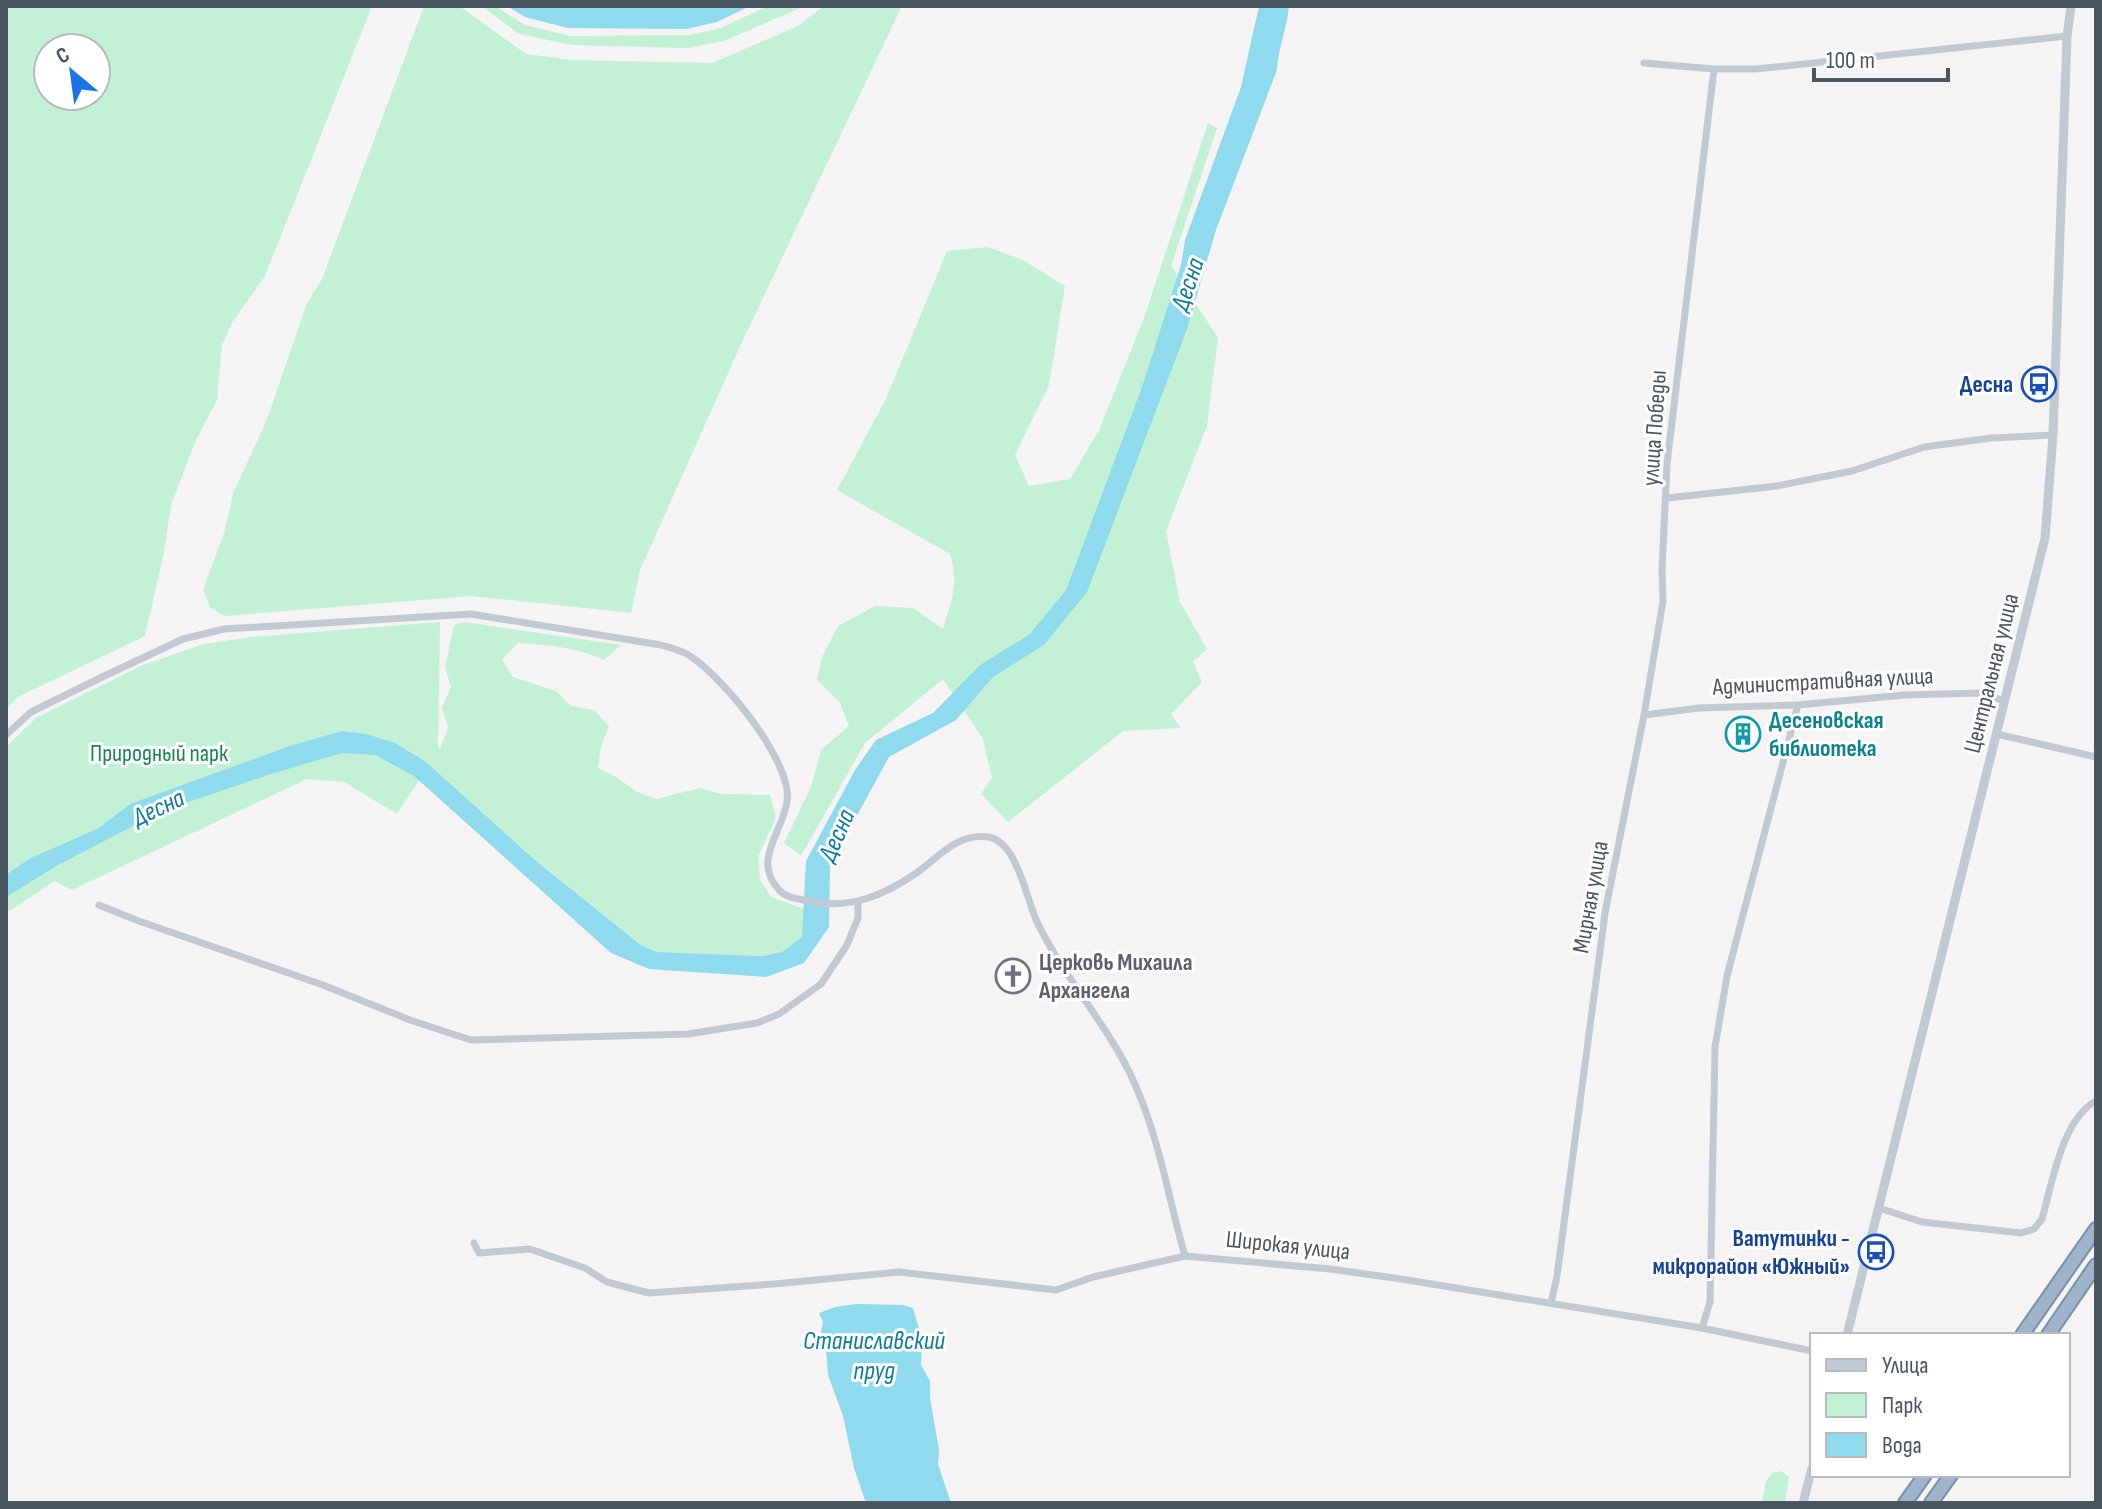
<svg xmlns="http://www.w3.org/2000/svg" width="2102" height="1509" viewBox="0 0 2102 1509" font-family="'Sofia Sans Condensed',sans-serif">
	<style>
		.green { fill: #c3f1d5; fill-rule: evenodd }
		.water { fill: #90daee }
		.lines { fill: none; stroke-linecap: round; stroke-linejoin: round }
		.river { stroke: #90daee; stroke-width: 16 }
		.trunk-casing { stroke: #7690ad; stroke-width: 16 }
		.minor { stroke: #c1cad2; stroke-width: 7 }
		.tertiary { stroke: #c1cad2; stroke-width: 9 }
		.trunk { stroke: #9fb4c9; stroke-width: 12 }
		.labels { text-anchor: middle; stroke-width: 6; stroke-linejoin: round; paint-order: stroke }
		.transit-label { font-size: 24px; font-weight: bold; fill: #164399; stroke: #fff; text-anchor: end }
		.street-label { font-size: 24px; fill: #4a5661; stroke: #fff }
		.culture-label { font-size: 24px; font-weight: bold; fill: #0d838f; stroke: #fff; text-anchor: start }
		.park-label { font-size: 24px; fill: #17864f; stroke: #fff }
		.worship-label { font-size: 24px; font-weight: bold; fill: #5b616d; stroke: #fff; text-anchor: start }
		.water-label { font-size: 26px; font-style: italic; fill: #0c7c9b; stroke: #fff }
	</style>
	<rect width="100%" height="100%" fill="#f5f3f3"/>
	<path class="green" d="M6,6H372L265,276L233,321L222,345L217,400L196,440L171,505L164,552L145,636L18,697L6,709ZM96,48V96H48V48Z
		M424,6L462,8L526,54L572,60L712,63L798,26L824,6H902L742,342L640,570L631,613L472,596L224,616L210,607L203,590L224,533L234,491L266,422L307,303L322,279Z
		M482,6H495L525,25L570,36L691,35L721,28L768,6H805L724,41L687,48L572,45L519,34Z
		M1208,123L1217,128L1171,266L1218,338L1207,426L1166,531L1180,602L1207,649L1193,662L1202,682L1171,714L1181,728L1123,731L1008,822L981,794L992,778L983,739L943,679L865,743L801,856L784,843L811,787L821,750L849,726L840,703L817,680L822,657L838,626L875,606L913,608L943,629C952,599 959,584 950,554L837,490L886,399L947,251L988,247L1023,260L1065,286L1049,385L1015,455L1029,486L1070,479L1099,430L1144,318Z
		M440,622L438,747L440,748L448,728L442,707L451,687L445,667L454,625L464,622L621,645L604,660C576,647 549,645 518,643L502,659L513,677L556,691L571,706L594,710L609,726L601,746L598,768L618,778L635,791L656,799L700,788L720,794L770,795L776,817L758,857L760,879L771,897L804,909L802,937L782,952L762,956L657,952L642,946L536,861L429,765L397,814L344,782L307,779L72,890L55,881L6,913V747L36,718L143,665L204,644L251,637Z
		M1781,1471L1789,1477L1785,1503H1762L1766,1481L1772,1473Z"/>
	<path class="water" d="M507,6C523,6 532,11 546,15C564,21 582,13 599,6H750L717,22L686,29L568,28L525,17Z
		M1259,6H1289C1287,28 1278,48 1277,70L1216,230L1187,329L1087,592L1044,645L993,677L956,720L889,757L830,865L829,927L804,963L766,977L649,969L611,953L414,776L375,755L342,753L271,774L162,811L58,865L6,897V875L29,859L99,828L130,804L290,746L342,731L366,734L395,743L426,762L536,861L642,946L657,952L762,956L782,952L802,937L806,861L855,770L876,740L933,713L980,665L1030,634L1066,590L1142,387L1181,265L1185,240L1241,87Z
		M857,1304L903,1305L913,1308L922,1339L921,1365L930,1381V1398L939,1450L938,1464L951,1503H866L854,1468L843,1416L828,1375L826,1349L821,1332L823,1322L819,1313L835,1307Z"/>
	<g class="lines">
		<path class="river" d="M522,6L553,16L598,14"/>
		<g class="trunk-casing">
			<path id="trunk" d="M2022,1335L2096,1229
				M2048,1335L2096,1265
				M1905,1503L1925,1475
				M1931,1503L1951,1475"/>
		</g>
		<path class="minor" d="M1644,63L1714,69H1756L2067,36
			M1667,498L1777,486L1852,471L1924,447L1991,438L2053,435
			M1644,715L1699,708L1798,705L1904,695L1983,693L2004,701
			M1997,734L2096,757
			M6,735L31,712L100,678L183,639L224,629L471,614L661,645C671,648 682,650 690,656C722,676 794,763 787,802C782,834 751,861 780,891C788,899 802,899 813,902C851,909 884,895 915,874C938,858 956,833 988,837C1017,841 1026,898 1037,922C1067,984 1117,1034 1141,1099C1161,1149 1170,1204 1185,1256L1330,1269L1401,1279L1702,1328L1812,1351
			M99,905L136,920L323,985L410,1020L471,1040L688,1034L757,1023L779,1014L821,984L847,945L858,918V903
			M1879,1208L1922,1222L2021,1233L2034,1229L2042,1219C2052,1184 2062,1119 2096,1101
			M474,1243L479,1253L530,1249L585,1268L607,1282L649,1293L774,1284L899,1272L1056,1290L1093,1277L1185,1256
			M1551,1303L1557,1276L1605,913L1644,715L1663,601L1662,570L1667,464L1714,69
			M1702,1328L1710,1302L1715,1047L1727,976L1798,705"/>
		<path class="tertiary" d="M1847,1335L2045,538L2053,435L2067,36L2071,6
			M1803,1503L1812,1468"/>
		<use href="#trunk" class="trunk"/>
	</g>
	<defs>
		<g id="bus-ring" transform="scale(1.8)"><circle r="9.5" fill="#fff" stroke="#1a4fb4" stroke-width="1.5"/><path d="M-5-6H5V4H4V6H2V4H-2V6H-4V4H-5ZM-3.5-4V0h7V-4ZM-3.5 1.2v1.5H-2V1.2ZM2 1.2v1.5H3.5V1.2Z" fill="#1a4fb4"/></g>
		<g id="building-ring" transform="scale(1.8)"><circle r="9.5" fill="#fff" stroke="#0f9aa8" stroke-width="1.5"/><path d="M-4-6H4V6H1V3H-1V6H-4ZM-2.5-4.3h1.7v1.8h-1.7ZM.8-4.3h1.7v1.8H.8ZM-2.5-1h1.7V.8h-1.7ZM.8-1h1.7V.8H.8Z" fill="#0f9aa8"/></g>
		<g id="church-ring" transform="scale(1.8)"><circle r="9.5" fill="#fff" stroke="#6b7280" stroke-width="1.5"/><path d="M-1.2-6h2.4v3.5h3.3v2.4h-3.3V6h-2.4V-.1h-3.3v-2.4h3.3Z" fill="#6b7280"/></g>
	</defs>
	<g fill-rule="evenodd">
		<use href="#bus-ring" x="2039" y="384"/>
		<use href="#building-ring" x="1743" y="734"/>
		<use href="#church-ring" x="1013" y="976"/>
		<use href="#bus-ring" x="1876" y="1252"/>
	</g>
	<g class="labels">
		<g class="transit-label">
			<text x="2013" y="392">Десна</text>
			<text x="1850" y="1246">Ватутинки -<tspan x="1850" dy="28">микрорайон «Южный»</tspan></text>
		</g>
		<g class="street-label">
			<text transform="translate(1654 428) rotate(-86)" y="8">улица Победы</text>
			<text transform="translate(1991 673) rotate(-76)" y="8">Центральная улица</text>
			<text transform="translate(1823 681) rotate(-3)" y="8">Административная улица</text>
			<text transform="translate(1590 897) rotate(-80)" y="8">Мирная улица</text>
			<text transform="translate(1288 1245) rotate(6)" y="8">Широкая улица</text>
		</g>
		<g class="culture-label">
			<text x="1769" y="728">Десеновская<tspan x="1769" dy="28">библиотека</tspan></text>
		</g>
		<g class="park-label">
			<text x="159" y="761">Природный парк</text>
		</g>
		<g class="worship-label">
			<text x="1039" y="970">Церковь Михаила<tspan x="1039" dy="28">Архангела</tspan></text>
		</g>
		<g class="water-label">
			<text transform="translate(1187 284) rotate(-71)" y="9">Десна</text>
			<text transform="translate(158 807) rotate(-25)" y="9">Десна</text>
			<text transform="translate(836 835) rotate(-66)" y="9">Десна</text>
			<text x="874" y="1349">Станиславский<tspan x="874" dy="30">пруд</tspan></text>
		</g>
	</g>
	<rect width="2102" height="1509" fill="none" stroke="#4a5661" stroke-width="16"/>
	<rect x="1810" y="1333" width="260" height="144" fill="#ffffff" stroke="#b7bbc0" stroke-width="2"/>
	<rect x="1826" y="1359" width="40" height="12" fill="#c1cad2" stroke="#b7bbc0" stroke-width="2"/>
	<text x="1882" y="1373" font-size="24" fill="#4a5661">Улица</text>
	<rect x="1826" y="1393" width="40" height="24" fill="#c3f1d5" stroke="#b7bbc0" stroke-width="2"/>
	<text x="1882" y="1413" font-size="24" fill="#4a5661">Парк</text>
	<rect x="1826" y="1433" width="40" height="24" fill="#90daee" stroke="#b7bbc0" stroke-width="2"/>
	<text x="1882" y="1453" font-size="24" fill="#4a5661">Вода</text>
	<g transform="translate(72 72) rotate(331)"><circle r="38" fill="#ffffff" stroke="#b7bbc0" stroke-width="2"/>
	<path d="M0-6L14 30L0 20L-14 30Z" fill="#1a73e8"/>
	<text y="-12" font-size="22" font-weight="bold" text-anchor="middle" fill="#4a5661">С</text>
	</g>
	<path d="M1814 68v12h134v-12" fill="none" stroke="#4a5661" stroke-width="4"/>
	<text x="1826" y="68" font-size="24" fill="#4a5661" stroke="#ffffff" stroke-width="6" paint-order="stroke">100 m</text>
</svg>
